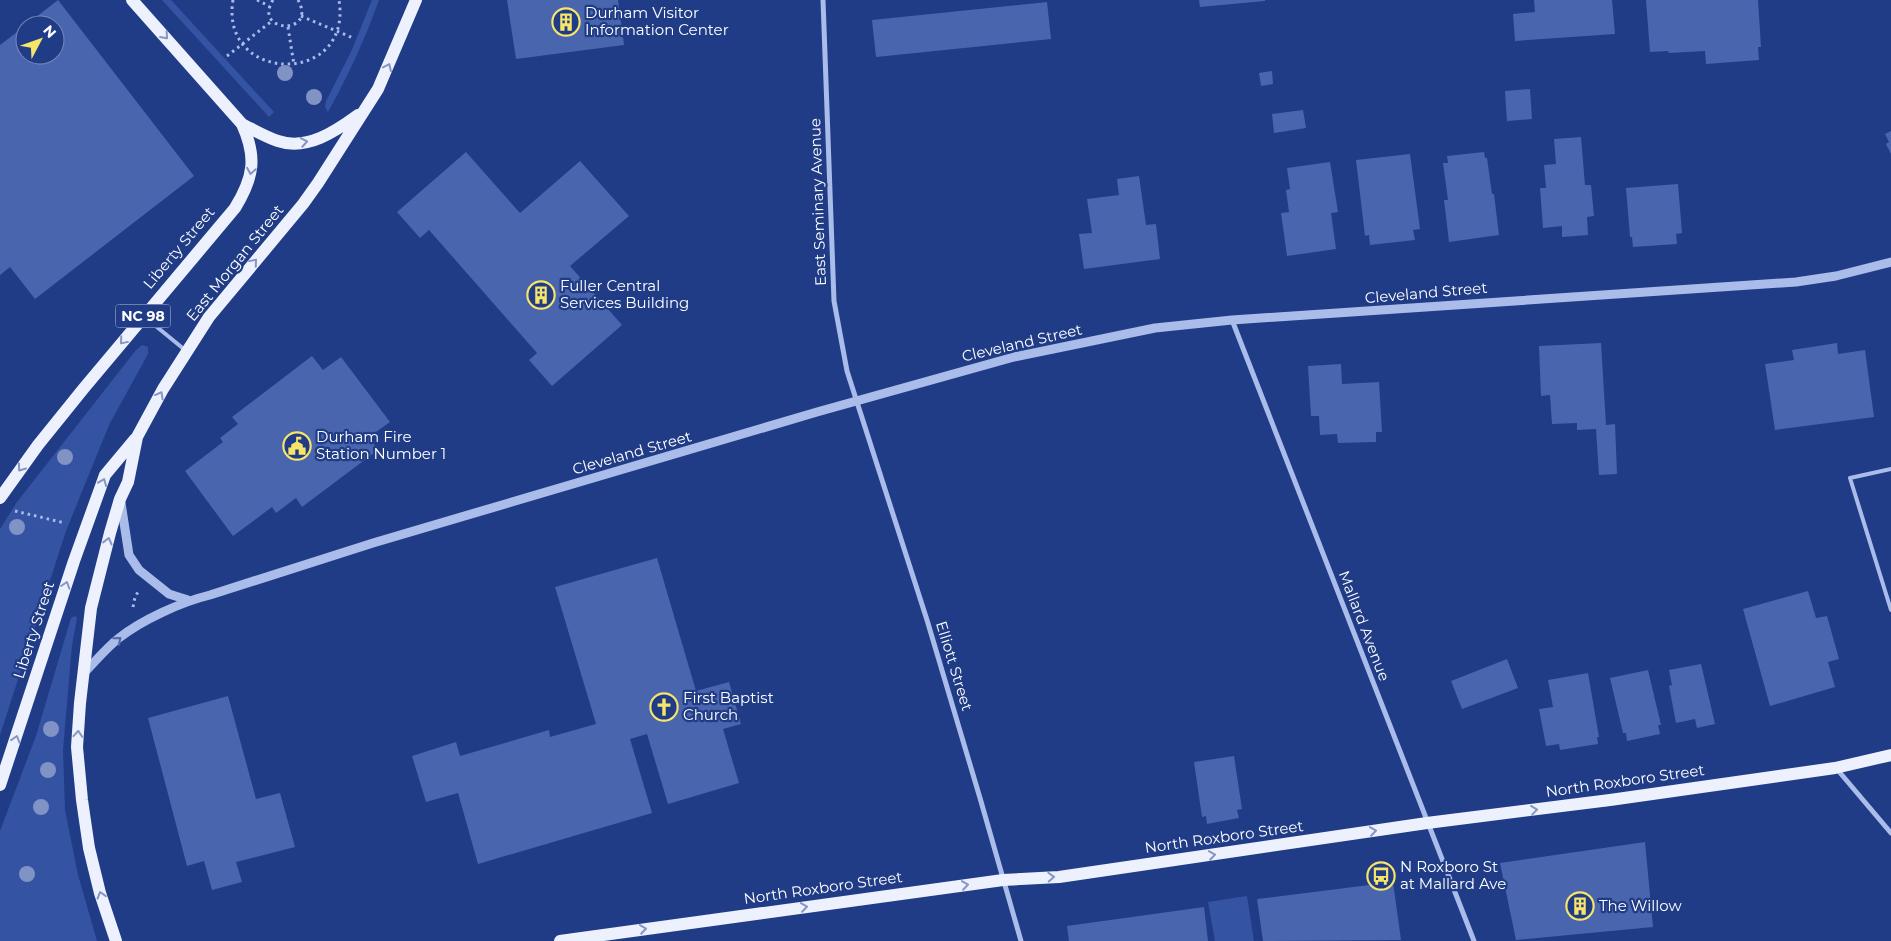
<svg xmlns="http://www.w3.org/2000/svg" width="1891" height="941" viewBox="0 0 1891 941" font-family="Montserrat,sans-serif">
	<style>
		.green { fill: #3454a3 }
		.building { fill: #4965ae }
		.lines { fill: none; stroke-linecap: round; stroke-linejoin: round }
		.path { stroke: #a9bcea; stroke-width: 3; stroke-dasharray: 2.5 4; stroke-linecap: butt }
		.service { stroke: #a9bcea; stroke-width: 4 }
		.minor { stroke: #a9bcea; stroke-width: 5 }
		.tertiary { stroke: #a9bcea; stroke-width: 9 }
		.primary { stroke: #edf1fe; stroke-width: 12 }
		.tree { fill: #8093c4 }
		.oneway { stroke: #8696c2 }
		.oneway2 { stroke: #5069a9 }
		.labels { text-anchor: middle; stroke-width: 4.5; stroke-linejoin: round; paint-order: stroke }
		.shield { fill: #203c86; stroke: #bcc4db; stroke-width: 1 }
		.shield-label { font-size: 14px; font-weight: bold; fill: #fff }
		.poi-label { font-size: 15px; fill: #fff; stroke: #203c86; text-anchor: start }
		.street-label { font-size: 15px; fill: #fff; stroke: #203c86 }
	</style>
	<rect width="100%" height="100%" fill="#203c86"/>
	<path class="green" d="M162,0H171L274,112L269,117Z
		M372,0H379C365,39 348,76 328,112L325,107L326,101L351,52Z
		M142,345L148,347V354L109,425L66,531L0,735V529L17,502L136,350Z
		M75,616L77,618L72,645L63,750L65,810L78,875L97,941H0V831L36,736L71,618Z
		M1247,896L1254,941H1215L1208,902Z"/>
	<path class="building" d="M58,0L194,176L35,299L10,267L0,275V45L25,26V55H55V25H26Z
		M507,0H618L624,45L516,59Z
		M1199,0H1265V1L1200,7Z
		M1534,0H1612L1615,34L1515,41L1513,14L1535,12Z
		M1646,0H1758L1761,47H1758L1759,60L1706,64L1705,51L1669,53L1668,51L1650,52Z
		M1047,2L1051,39L876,57L872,20Z
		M1272,71L1273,84L1261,86L1259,73Z
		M1530,89L1532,119L1507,121L1505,91Z
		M1303,110L1306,128L1274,133L1272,114Z
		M1891,131V154L1886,144L1889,142L1885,134Z
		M1581,137L1585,185H1591L1594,216L1587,217L1588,235L1562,237V226L1543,228L1540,188H1546L1544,165L1556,164L1554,139Z
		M466,152L520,213L580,161L629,216L570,266L622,325L552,386L529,360L537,353L429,230L420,238L397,212Z
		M1484,152L1485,158H1487L1492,194H1494L1499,235L1449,242L1444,200H1448L1443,163H1448L1447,156Z
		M1410,154L1420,229L1413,230L1415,240L1370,245L1369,235L1365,236L1356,160Z
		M1330,162L1338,212L1331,213L1336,249L1287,256L1281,213L1289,212L1286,190L1290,189L1287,168Z
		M1139,176L1146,225L1156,224L1160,259L1084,269L1079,234L1092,233L1087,199L1119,195L1117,179Z
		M1678,184L1682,233L1676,234L1677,244L1633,247L1632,237H1630L1626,188Z
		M1601,343L1606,425L1615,424L1617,474L1599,475L1596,429L1577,430V423L1552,424L1550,395L1541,396L1539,346Z
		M1837,343L1838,354L1865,350L1874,417L1775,430L1765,364L1794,360L1792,350Z
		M312,356L323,370L341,357L390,422L369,437L378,450L302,507L296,498L276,513L272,507L233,536L185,471L223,442L220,438L238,424L232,417Z
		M1341,364L1342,384L1379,382L1382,432H1376V442L1338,443L1337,434L1320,435L1319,416H1311L1308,366Z
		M657,558L696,691L729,682L741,724L723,729L739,783L668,804L647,734L630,739L652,813L478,864L458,793L426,802L412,756L456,742L460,756L549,730L550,737L596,724L555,587Z
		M1808,591L1816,618L1827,616L1839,659L1828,662L1835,687L1770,706L1743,609Z
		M1507,659L1518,688L1462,709L1451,681Z
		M1701,664L1715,724L1697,728L1695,719L1676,723L1669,686L1672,685L1669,670Z
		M1648,670L1661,725H1658L1660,734L1627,741L1626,733H1623L1610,678Z
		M1588,673L1599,737H1597L1598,744L1560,750L1559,744L1546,746L1539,709L1553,707L1548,680Z
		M228,696L256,799L280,793L295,847L236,862L242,882L212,890L204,861L187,866L148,718Z
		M1234,756L1242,809L1237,810L1239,818L1207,824L1206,816L1202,817L1194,762Z
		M1645,842L1653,927L1516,940L1500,863Z
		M1393,882L1401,940L1263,941L1257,899Z
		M1204,907L1208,941H1069L1067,926Z"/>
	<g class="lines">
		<path class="path" d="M233,0C219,84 353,87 339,0
			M257,0L269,6
			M273,0C252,33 318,36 298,0
			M301,16L353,38
			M288,27L294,65
			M227,56L272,21
			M15,511L65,523
			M133,607L135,597L138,592"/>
		<path class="service" d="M146,318L185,350
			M1891,469L1850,478L1891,610"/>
		<path class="minor" d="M823,0L834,301L847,371L927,620L980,798L1021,941
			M1232,320L1474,941
			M1836,768L1891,833"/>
		<path class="tertiary" d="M121,503L129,555L139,570L169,594L188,600
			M83,674C95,662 106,648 119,638C142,620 181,602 210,595L373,543L817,412L1014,357L1155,328L1232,320L1796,282L1836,276L1891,262"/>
		<path class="primary" d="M242,124C254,130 266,137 278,141C307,151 336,131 358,115
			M0,498L38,445L84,388L235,208C254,177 257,157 242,124L132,0
			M0,785L74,561L105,475L135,439
			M116,941L100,893L89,848L82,800L77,747L80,703L91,608L110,533L120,499L128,482L137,437L163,389L209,317L303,204L318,183L378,89L416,0
			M560,941L1003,880L1059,877L1427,823L1610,800L1835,768L1891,755"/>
	</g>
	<g class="tree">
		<circle cx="285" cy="73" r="8"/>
		<circle cx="314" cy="97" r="8"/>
		<circle cx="65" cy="457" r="8"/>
		<circle cx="17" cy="527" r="8"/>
		<circle cx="51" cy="729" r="8"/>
		<circle cx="48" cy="770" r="8"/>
		<circle cx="41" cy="807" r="8"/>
		<circle cx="27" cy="874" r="8"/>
	</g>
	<defs><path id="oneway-chevron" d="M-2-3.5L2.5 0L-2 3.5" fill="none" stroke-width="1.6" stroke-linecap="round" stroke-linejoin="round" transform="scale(1.25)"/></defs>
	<g class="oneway">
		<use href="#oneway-chevron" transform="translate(165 36) rotate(48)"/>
		<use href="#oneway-chevron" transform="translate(388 67) rotate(-65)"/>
		<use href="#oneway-chevron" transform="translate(304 142) rotate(-10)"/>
		<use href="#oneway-chevron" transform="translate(251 171) rotate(99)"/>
		<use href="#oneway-chevron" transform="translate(254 262) rotate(-50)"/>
		<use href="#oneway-chevron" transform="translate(123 341) rotate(130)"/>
		<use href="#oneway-chevron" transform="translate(160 395) rotate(-61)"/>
		<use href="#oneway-chevron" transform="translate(21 468) rotate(126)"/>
		<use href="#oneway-chevron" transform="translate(103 482) rotate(-68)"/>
		<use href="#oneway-chevron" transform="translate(108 541) rotate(-76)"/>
		<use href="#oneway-chevron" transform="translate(66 585) rotate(-72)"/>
		<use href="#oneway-chevron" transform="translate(78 734) rotate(-86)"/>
		<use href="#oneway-chevron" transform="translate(16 739) rotate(-73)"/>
		<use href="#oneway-chevron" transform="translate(1534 810) rotate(-7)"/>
		<use href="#oneway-chevron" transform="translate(1373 831) rotate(-8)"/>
		<use href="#oneway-chevron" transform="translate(1212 855) rotate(-8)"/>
		<use href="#oneway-chevron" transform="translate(1051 877) rotate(-3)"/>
		<use href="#oneway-chevron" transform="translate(965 885) rotate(-8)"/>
		<use href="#oneway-chevron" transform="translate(101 895) rotate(-107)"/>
		<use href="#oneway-chevron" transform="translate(804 907) rotate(-8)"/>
		<use href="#oneway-chevron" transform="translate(643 929) rotate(-8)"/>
	</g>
	<use class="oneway2" href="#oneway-chevron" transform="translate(118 640) rotate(-40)"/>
	<defs>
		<g id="building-ring" transform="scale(1.4375)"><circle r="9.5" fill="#203c86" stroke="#f7e56a" stroke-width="1.5"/><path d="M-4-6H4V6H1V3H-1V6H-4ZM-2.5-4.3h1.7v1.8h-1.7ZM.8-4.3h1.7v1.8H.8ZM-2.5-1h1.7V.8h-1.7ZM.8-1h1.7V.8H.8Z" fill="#f7e56a"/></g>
		<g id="civic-ring" transform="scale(1.4375)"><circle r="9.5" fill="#203c86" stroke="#f7e56a" stroke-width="1.5"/><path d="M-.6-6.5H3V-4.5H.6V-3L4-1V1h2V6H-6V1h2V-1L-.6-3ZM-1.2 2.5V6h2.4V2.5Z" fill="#f7e56a"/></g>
		<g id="church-ring" transform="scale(1.4375)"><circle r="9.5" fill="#203c86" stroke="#f7e56a" stroke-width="1.5"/><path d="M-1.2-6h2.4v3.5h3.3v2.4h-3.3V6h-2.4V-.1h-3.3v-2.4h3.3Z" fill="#f7e56a"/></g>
		<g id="bus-ring" transform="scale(1.4375)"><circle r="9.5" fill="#203c86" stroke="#f7e56a" stroke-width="1.5"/><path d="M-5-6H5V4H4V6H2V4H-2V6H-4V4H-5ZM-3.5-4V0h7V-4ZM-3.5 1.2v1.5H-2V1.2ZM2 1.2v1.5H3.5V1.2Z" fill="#f7e56a"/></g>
	</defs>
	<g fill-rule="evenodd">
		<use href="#building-ring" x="566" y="22"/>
		<use href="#building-ring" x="541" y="295"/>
		<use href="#civic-ring" x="297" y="446"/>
		<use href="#church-ring" x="664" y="707"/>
		<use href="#bus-ring" x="1381" y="876"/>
		<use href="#building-ring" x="1580" y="906"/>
	</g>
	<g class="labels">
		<rect class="shield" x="115.5" y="304.5" width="55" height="23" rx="4"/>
		<g class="shield-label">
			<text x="143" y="321">NC 98</text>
		</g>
		<g class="poi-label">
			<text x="585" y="18">Durham Visitor<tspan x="585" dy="17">Information Center</tspan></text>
			<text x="560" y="291">Fuller Central<tspan x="560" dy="17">Services Building</tspan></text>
			<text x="316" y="442">Durham Fire<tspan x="316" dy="17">Station Number 1</tspan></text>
			<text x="683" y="703">First Baptist<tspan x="683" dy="17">Church</tspan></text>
			<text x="1400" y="872">N Roxboro St<tspan x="1400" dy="17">at Mallard Ave</tspan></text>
			<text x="1599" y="911">The Willow</text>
		</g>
		<g class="street-label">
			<text transform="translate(818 202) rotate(-92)" y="5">East Seminary Avenue</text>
			<text transform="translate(179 248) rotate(-50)" y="5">Liberty Street</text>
			<text transform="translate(235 263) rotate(-51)" y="5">East Morgan Street</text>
			<text transform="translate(1426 293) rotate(-5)" y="5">Cleveland Street</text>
			<text transform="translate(1022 343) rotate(-13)" y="5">Cleveland Street</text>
			<text transform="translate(632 453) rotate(-16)" y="5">Cleveland Street</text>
			<text transform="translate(1364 626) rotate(69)" y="5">Mallard Avenue</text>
			<text transform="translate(34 630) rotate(-72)" y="5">Liberty Street</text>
			<text transform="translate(954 666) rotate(73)" y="5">Elliott Street</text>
			<text transform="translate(1625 781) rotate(-8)" y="5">North Roxboro Street</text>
			<text transform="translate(1224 837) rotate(-8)" y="5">North Roxboro Street</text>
			<text transform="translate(823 888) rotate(-8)" y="5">North Roxboro Street</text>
		</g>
	</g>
	<g transform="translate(40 40) rotate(49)"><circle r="24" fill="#203c86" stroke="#798ab6"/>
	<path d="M0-4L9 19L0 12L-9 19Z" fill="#f7e56a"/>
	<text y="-8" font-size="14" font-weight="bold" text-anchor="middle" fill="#ffffff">N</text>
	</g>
</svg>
